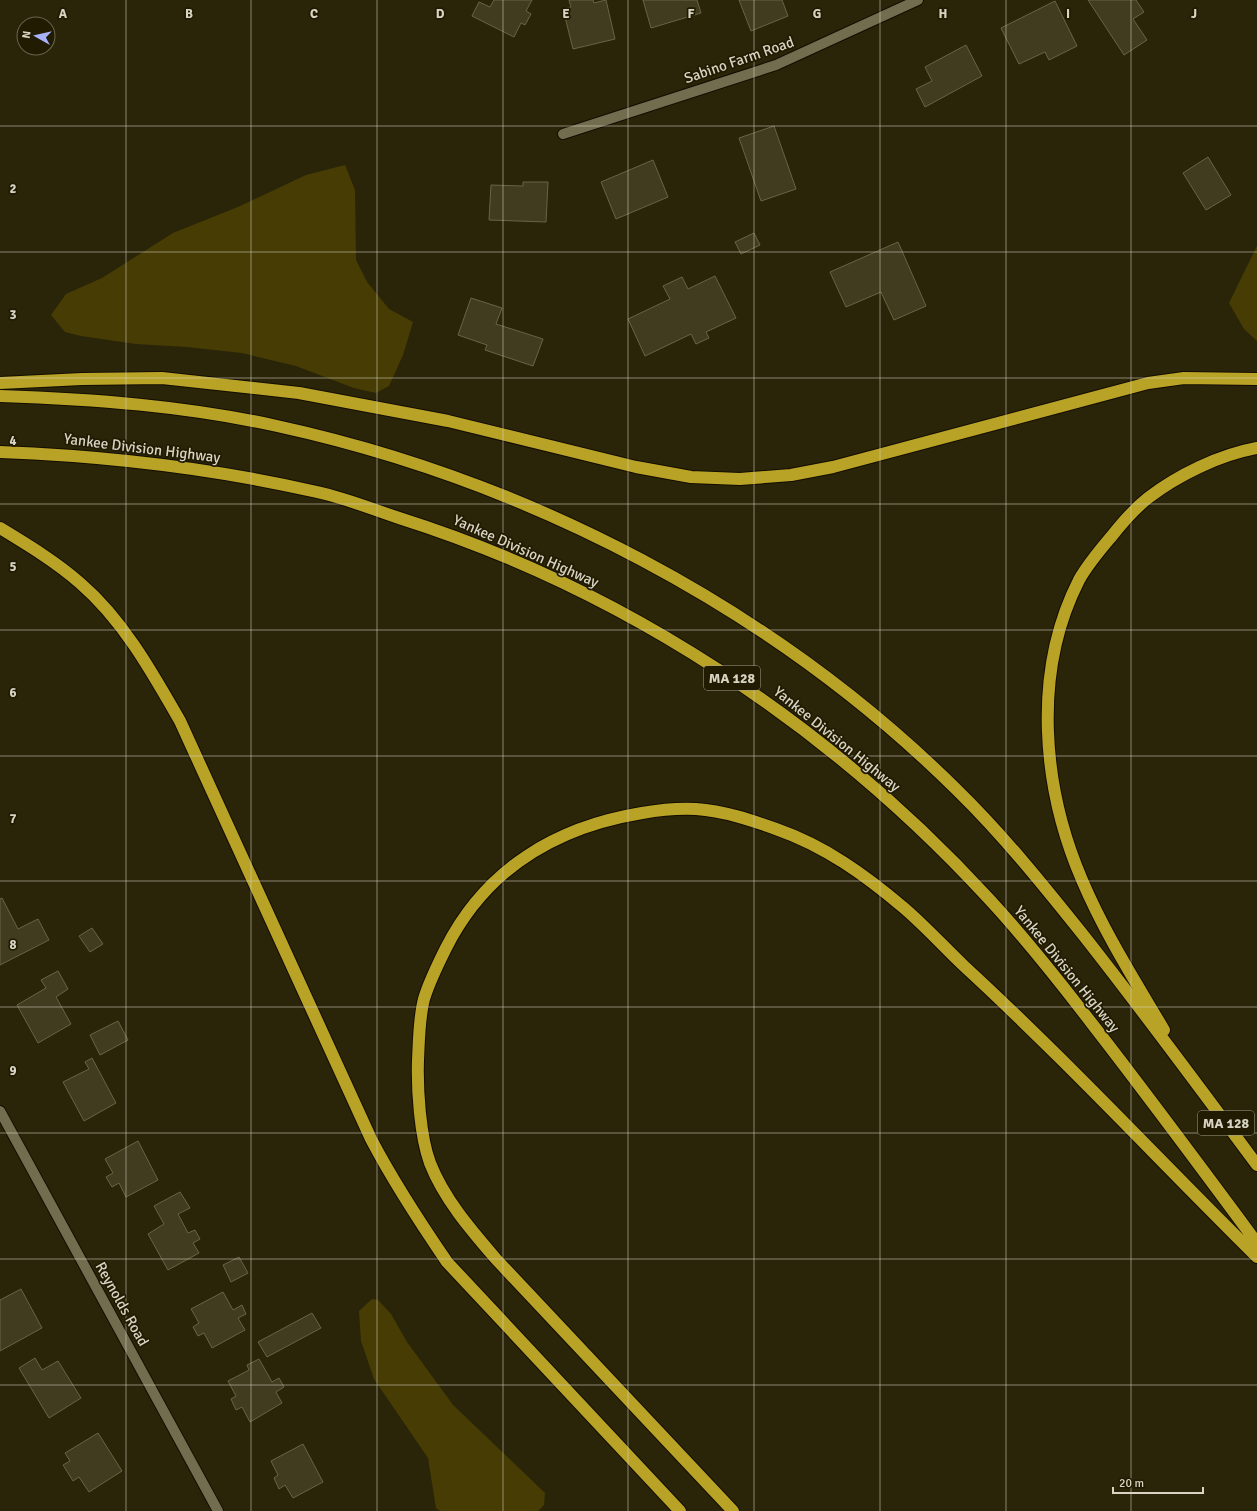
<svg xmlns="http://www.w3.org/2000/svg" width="1257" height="1511" viewBox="0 0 1257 1511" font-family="Signika,sans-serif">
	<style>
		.green { fill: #473d04 }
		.building { fill: #413b1f; stroke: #6a6446 }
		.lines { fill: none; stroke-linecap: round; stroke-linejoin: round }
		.street-casing { stroke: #130d00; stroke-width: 12 }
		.highway-casing { stroke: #130d00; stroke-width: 14 }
		.street { stroke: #736d4f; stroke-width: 10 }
		.highway { stroke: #b9a327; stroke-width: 12 }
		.grid { fill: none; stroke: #d8d4c4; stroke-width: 1; stroke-opacity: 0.55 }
		.labels { text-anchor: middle; stroke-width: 3.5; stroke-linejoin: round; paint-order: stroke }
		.shield { fill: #211b01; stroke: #a19c8a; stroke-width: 1 }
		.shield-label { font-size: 14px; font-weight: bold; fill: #d8d4c4 }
		.street-label { font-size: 15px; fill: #d8d4c4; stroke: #211b01 }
		.grid-label { font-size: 13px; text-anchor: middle; font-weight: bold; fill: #d8d4c4; stroke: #211b01; stroke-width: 3.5; stroke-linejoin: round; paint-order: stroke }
	</style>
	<rect width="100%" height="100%" fill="#2a2508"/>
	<path class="green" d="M345,165L355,190L356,260L367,282L389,309L413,322L403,355L389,386L376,393L354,388L296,366L242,353L187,347L136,344L81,336L65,332L51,315L66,294L102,278L173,233L238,207L306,175Z
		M1257,246V341L1244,329L1229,303Z
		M372,1299L378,1300L391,1314L407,1342L453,1405L545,1493L544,1505L538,1511H440L436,1508L428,1458L374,1379L361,1341L359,1311Z"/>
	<path class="building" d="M494,0H532L526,11L531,14L525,25L521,23L514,37L472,16L479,2L490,7Z
		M569,0H593L594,3L606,0L615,39L573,49L563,9L571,7Z
		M643,0H697L701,13L651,28Z
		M739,0H782L788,16L751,31Z
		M1088,0H1136L1144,12L1133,19L1147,40L1124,55Z
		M1055,1L1077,46L1049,60L1045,52L1019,64L1001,28Z
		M966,45L982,76L925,107L916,89L932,81L925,67Z
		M774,126L796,189L761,201L739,138Z
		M1208,157L1231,195L1206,210L1183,173Z
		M653,160L668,197L616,219L601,182Z
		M523,182H548L546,222L489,220L491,185L523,186Z
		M754,233L760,245L741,254L735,242Z
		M898,242L926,306L894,320L881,292L846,307L830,272Z
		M715,276L736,318L706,332L709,338L696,344L691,334L645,356L628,319L670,299L663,286L682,277L688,289Z
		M471,298L502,308L496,324L543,339L533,366L485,350L487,345L458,335Z
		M2,898L18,929L38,919L49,940L0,965V899Z
		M92,928L103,944L90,952L79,936Z
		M58,971L68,989L56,997L71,1024L38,1043L17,1005L46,988L41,980Z
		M118,1021L128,1040L100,1055L90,1035Z
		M92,1058L116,1103L84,1121L63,1082L89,1069L85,1062Z
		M138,1141L158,1180L126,1197L119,1183L112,1187L106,1177L113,1173L105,1159Z
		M180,1192L190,1208L178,1214L188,1233L195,1230L200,1239L193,1243L199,1253L168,1270L148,1234L164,1224L154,1206Z
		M239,1257L248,1273L231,1282L223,1265Z
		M21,1289L42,1328L0,1351V1300Z
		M223,1292L233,1310L242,1305L246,1314L238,1318L245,1330L212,1348L204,1333L198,1336L193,1327L199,1323L191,1309Z
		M312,1313L321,1328L267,1357L258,1342Z
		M35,1358L42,1370L58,1361L81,1398L49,1418L19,1368Z
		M259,1359L272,1382L279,1378L284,1387L276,1392L282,1403L250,1422L242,1407L236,1410L231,1399L236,1396L228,1381L249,1370L247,1365Z
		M98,1433L122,1471L89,1492L79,1477L73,1481L63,1465L70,1461L65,1453Z
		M303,1444L323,1482L293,1498L285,1485L279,1489L274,1478L278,1475L271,1461Z"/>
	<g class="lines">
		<g class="street-casing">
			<path id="street" d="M563,134L776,65L918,0
				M0,1111L218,1511"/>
		</g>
		<g class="highway-casing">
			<path id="highway" d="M0,383L82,379L162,378L299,393L448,421L636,467L691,477L740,479L791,475L833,467L1148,383L1184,378L1257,379
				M0,396C93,399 186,406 277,426C529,481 773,608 957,790C1003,835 1044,886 1084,936C1143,1011 1200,1088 1257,1165
				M0,452C107,456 212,468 317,492C345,498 372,509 399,518C624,589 829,725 989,899C1026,939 1060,982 1093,1025C1149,1097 1203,1170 1257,1243
				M0,528C28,545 56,562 80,583C123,620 152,672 180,721L371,1139C394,1183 419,1221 447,1262L680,1511
				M1164,1030C1135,981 1104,932 1082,880C1042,787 1032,672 1079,580C1088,564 1100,550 1111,537C1122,523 1134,509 1148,498C1178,475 1219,455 1257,448
				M733,1511L496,1259C471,1230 444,1199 430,1163C420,1136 417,1089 418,1060C419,1040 419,1018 424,999C429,982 438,964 446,948C486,869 556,827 642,813C659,810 679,808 696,809C724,811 751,820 776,829C825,846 865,875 904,908C925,926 944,947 964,966C1065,1059 1159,1160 1257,1257"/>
		</g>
		<use href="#street" class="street"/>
		<use href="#highway" class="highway"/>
	</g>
	<path class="grid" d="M126,0V1511M251,0V1511M377,0V1511M503,0V1511M628,0V1511M754,0V1511M880,0V1511M1006,0V1511M1131,0V1511M0,126H1257M0,252H1257M0,378H1257M0,504H1257M0,630H1257M0,756H1257M0,881H1257M0,1007H1257M0,1133H1257M0,1259H1257M0,1385H1257"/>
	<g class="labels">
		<g class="shield">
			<rect x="704" y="666" width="56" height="24" rx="3"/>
			<rect x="1198" y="1111" width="56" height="24" rx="3"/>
		</g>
		<g class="shield-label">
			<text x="732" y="683">MA 128</text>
			<text x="1226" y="1128">MA 128</text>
		</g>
		<g class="street-label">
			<text transform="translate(739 60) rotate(-19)" y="5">Sabino Farm Road</text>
			<text transform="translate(142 448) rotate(7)" y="5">Yankee Division Highway</text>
			<text transform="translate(526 551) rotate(24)" y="5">Yankee Division Highway</text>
			<text transform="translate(837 739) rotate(39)" y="5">Yankee Division Highway</text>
			<text transform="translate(1067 969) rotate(51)" y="5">Yankee Division Highway</text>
			<text transform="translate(122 1304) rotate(61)" y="5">Reynolds Road</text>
		</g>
	</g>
	<g class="grid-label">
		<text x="63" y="18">A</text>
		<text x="189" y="18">B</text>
		<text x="314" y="18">C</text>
		<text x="440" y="18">D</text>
		<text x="566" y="18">E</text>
		<text x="691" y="18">F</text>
		<text x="817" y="18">G</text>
		<text x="943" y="18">H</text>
		<text x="1068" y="18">I</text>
		<text x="1194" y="18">J</text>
		<text x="13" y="193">2</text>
		<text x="13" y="319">3</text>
		<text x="13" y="445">4</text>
		<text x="13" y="571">5</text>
		<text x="13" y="697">6</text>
		<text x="13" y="823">7</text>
		<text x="13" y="949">8</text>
		<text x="13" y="1075">9</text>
	</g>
	<g transform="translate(36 36) rotate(278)"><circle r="19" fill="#211b01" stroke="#6a654f"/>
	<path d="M0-3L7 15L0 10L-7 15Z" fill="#a7b1fc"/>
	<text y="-6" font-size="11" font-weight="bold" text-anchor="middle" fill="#d8d4c4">N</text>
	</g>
	<path d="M1113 1487v6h90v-6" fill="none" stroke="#d8d4c4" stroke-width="2"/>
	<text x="1119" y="1487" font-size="12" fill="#d8d4c4" stroke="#211b01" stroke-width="3" paint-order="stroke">20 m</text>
</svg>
